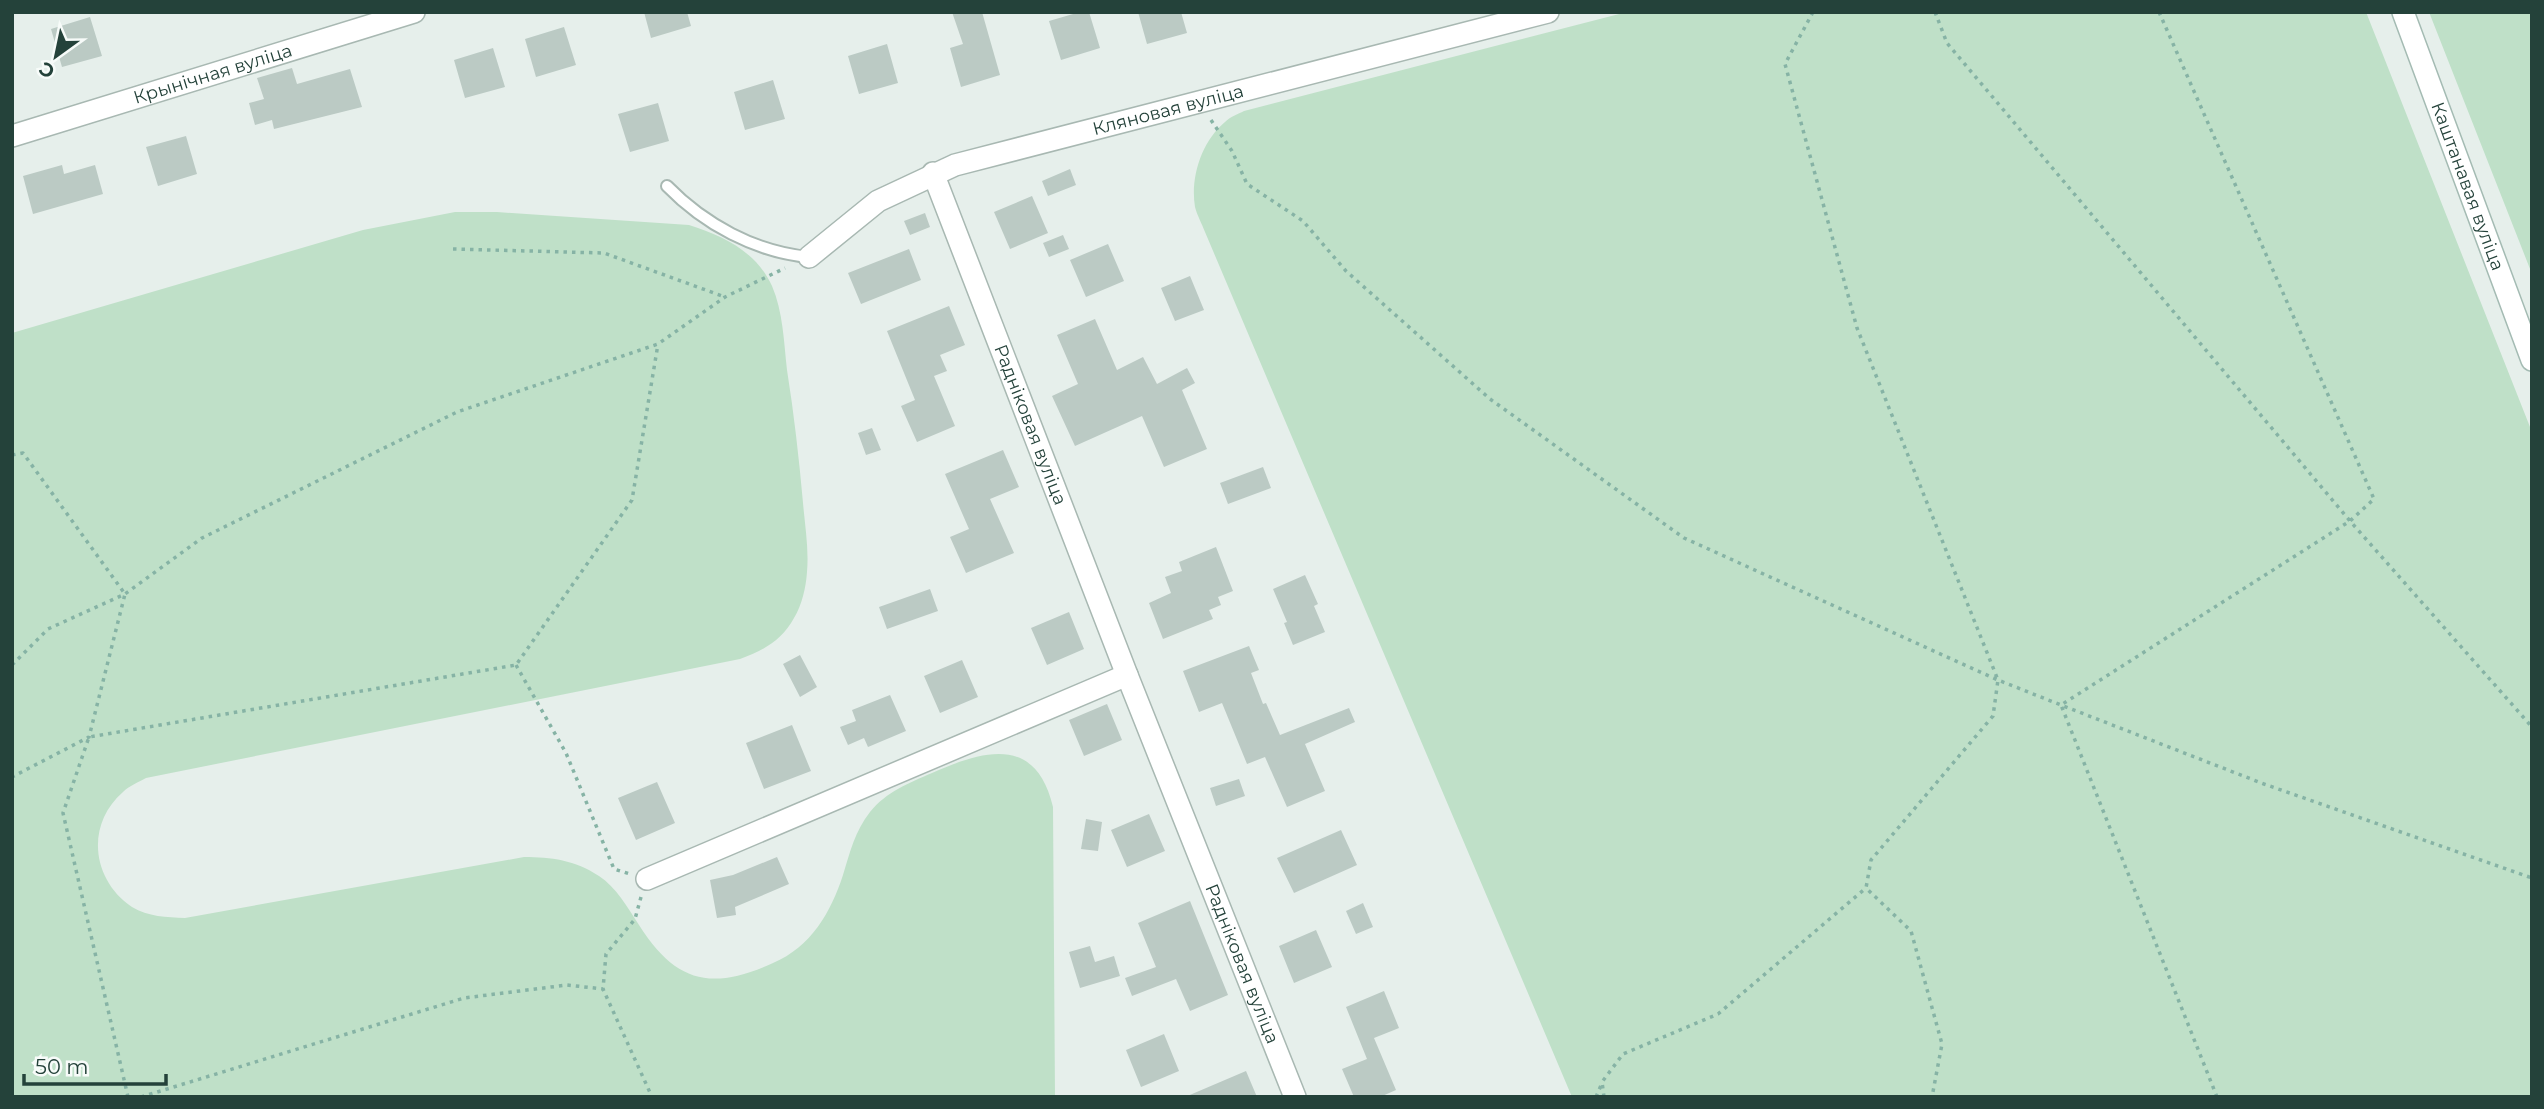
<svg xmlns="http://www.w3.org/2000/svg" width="2544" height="1109" viewBox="0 0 2544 1109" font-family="Montserrat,sans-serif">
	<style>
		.green { fill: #bfe0c8 }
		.building { fill: #bbcac4 }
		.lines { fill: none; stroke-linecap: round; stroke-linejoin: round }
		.service-casing { stroke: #a8b8b2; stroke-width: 14 }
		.minor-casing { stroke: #a8b8b2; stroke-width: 24 }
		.secondary-casing { stroke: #a4bbb3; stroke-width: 24 }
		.path { stroke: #86b3a5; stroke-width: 3.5; stroke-dasharray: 3.5 5; stroke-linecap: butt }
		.service { stroke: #fff; stroke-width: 10 }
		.minor { stroke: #fff; stroke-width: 21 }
		.secondary { stroke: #fff; stroke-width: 21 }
		.labels { text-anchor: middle; stroke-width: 5; stroke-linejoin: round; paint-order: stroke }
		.street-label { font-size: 18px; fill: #24423a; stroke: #f7fbf9 }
	</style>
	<rect width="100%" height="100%" fill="#e6efeb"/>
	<path class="green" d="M1627,12H2366L2532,432V1097H1572L1205,232C1202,224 1197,215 1195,207C1190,177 1202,141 1225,122C1230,117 1238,114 1244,111Z
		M2429,12H2532V274Z
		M455,212H497L689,225C723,236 756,251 772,286C783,311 784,343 787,370C794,414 799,458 803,503C805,526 809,549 807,572C806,587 802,605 794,618C782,640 763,651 740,659L146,778C139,782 129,786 123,792C85,825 92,880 132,907C148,917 167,917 185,918L524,857C551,857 575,860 599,876C616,887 628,908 639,925C676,983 711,991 773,963C811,947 831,912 843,875C850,852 855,831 870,812C886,792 909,783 932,773C984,750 1036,735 1053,807L1055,1097H12V333L363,230Z"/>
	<path class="building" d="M644,12H687L691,26L651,38Z
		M952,12H982L1000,75L961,87L950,48L963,44Z
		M1080,12H1089L1100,48L1061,60L1049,21Z
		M1138,12H1181L1187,33L1147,44Z
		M90,17L102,56L62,67L51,29Z
		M564,27L576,65L536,77L525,39Z
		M887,44L898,83L859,94L848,56Z
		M493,48L505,87L465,98L454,60Z
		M292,68L297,84L350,69L362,107L274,129L272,120L255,125L249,103L264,99L257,78Z
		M773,80L785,119L745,130L734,92Z
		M658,103L669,141L630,152L618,114Z
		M186,136L197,174L158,186L146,147Z
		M62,165L64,174L95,165L103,194L33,214L23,176Z
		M1070,169L1076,185L1048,196L1042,181Z
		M1032,196L1048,233L1010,249L994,212Z
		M925,213L930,227L910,235L904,221Z
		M1063,235L1069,249L1049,257L1043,243Z
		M1108,244L1124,281L1086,297L1070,260Z
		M909,249L921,280L861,304L848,273Z
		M1190,276L1204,310L1175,321L1161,288Z
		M949,306L965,345L940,355L947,371L934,376L955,426L917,442L901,406L915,400L887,331Z
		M1095,319L1117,370L1143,357L1157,384L1187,368L1195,383L1182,390L1207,449L1164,467L1142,416L1075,446L1052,396L1078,384L1057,335Z
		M872,428L881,450L866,455L858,433Z
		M1003,450L1019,487L990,499L1014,553L966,573L950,537L969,529L945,474Z
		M1263,467L1271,488L1228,504L1220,483Z
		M1216,547L1233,591L1218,597L1221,605L1209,610L1213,619L1163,639L1149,603L1171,593L1165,577L1182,571L1179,562Z
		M1305,575L1318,604L1314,606L1325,632L1293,645L1284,623L1287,622L1273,589Z
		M930,589L938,611L887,629L879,607Z
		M1069,612L1084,649L1047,665L1031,628Z
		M1249,646L1259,670L1251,673L1263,704L1266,703L1280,735L1349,708L1355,722L1305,744L1325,791L1287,807L1265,757L1247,764L1222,703L1199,712L1183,671Z
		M800,655L817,687L800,697L783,664Z
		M962,660L978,697L940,713L924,676Z
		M890,695L906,731L868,747L864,738L848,745L840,727L856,721L852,710Z
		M1107,704L1122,740L1084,756L1069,720Z
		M792,725L811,771L764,789L746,743Z
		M1239,779L1245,796L1216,806L1210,788Z
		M657,782L675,823L636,840L618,798Z
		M1149,814L1165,851L1127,867L1111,830Z
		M1086,819L1102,822L1098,851L1081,849Z
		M1341,830L1357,865L1294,893L1277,858Z
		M777,857L789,884L735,907L736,915L717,918L710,880L733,875Z
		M1190,901L1228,995L1190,1011L1176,979L1132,996L1125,978L1156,967L1138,923Z
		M1363,903L1373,927L1356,934L1346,911Z
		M1316,930L1332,967L1294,983L1279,946Z
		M1090,946L1095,962L1114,956L1120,976L1080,988L1069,952Z
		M1384,991L1399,1028L1374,1038L1396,1090L1380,1097H1354L1342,1069L1367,1059L1346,1007Z
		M1164,1034L1179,1071L1141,1087L1126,1050Z
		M1246,1071L1257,1097H1185Z"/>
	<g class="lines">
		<g class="service-casing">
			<path id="service" d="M667,186C704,224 755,252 809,257"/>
		</g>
		<g class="minor-casing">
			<g id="minor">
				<path id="s1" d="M12,136L414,12"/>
				<path id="s2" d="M933,173L1127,675L1295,1097"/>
				<path id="s3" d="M809,257L878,201L955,165L1548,12"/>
				<path d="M647,879L1127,675"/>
			</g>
		</g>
		<g class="secondary-casing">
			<g id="secondary">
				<path id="s4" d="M2403,12L2532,360"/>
			</g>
		</g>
		<path class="path" d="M1813,12L1785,64L1857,328L1998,680L1993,716L1871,860L1866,888L1911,931L1942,1044L1932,1097
			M1935,12L1947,43L2350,521L2532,727
			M2159,12L2374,499L2350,521L2061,705L2217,1097
			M1211,120L1232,151L1247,184L1303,221L1346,271L1490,399L1684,538L1998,680L2061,705L2264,784L2532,878
			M453,249L604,253L725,297
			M12,455L23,453L125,594L89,737L12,777
			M12,665L48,629L125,594L202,538L457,412L658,344L725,297L785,268
			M516,665L566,753L614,869L630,874
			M641,897L635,919L606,954L603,989L652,1097
			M128,1097L63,813L89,737L516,665L632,500L658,344
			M141,1097L464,998L567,985L603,989
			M1596,1097L1602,1083
			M1604,1097L1602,1082L1623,1054L1718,1014L1866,888"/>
		<use href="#service" class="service"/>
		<use href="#minor" class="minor"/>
		<use href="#secondary" class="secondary"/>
	</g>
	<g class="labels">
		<g class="street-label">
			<text dy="6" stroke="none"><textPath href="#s1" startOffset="210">Крынічная вуліца</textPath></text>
			<text dy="6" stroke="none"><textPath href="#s3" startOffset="394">Кляновая вуліца</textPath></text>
			<text dy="6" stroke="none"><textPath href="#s4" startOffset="186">Каштанавая вуліца</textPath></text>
			<text dy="6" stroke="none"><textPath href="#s2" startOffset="270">Радніковая вуліца</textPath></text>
			<text dy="6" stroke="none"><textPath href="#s2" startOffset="849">Радніковая вуліца</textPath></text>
		</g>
	</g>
	<rect width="2544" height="1109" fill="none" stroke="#24423a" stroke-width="28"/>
	<g transform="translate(56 56) rotate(213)" stroke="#f7fbf9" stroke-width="5" paint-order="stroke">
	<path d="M0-5L12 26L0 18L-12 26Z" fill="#24423a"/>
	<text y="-10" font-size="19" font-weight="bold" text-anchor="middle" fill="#24423a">С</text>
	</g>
	<path d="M24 1074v10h142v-10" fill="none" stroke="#24423a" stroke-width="3.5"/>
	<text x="35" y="1074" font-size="21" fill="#24423a" stroke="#f7fbf9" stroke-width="5" paint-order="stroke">50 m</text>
</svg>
